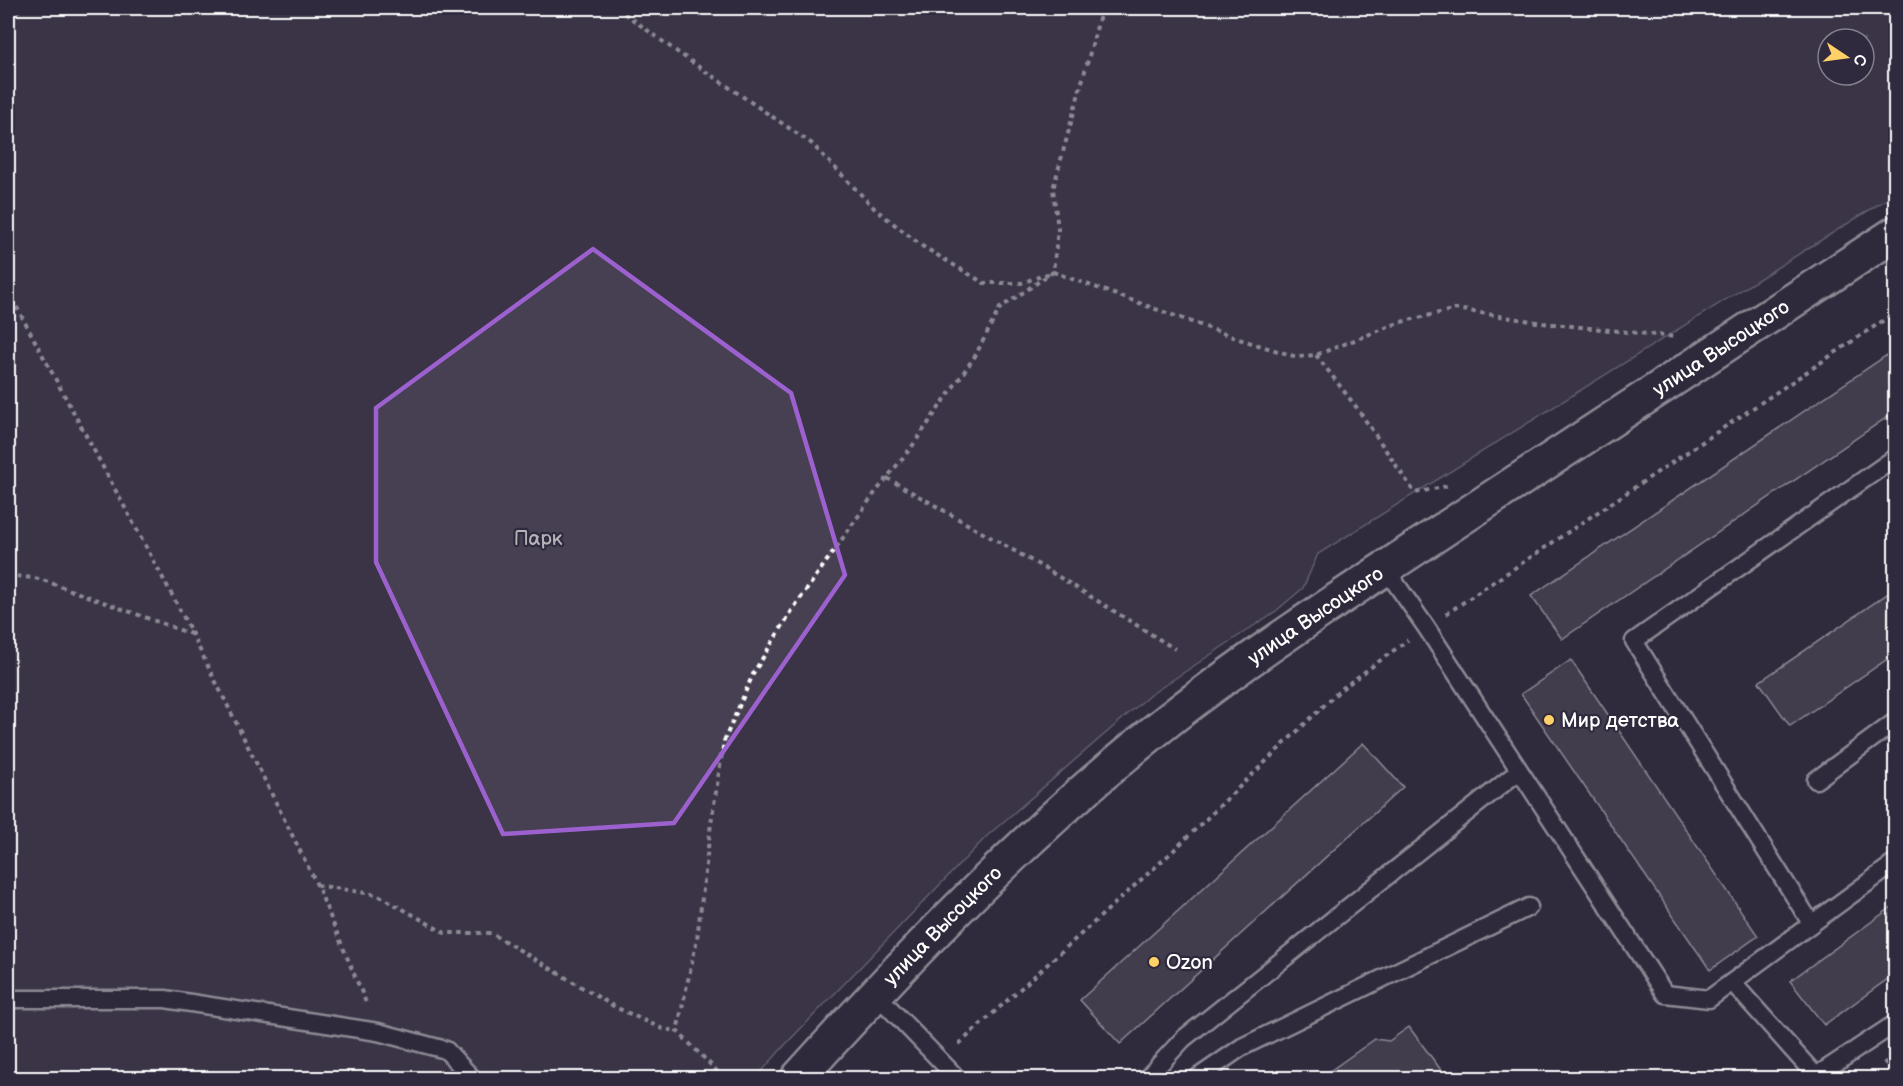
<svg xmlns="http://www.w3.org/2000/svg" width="1903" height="1086" viewBox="0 0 1903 1086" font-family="'Balsamiq Sans',sans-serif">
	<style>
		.green { fill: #464152; stroke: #a2a0a8; stroke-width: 1.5; fill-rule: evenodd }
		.building { fill: #595564; stroke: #fff; stroke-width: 1.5 }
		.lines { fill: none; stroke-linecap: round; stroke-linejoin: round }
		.lane-casing { stroke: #fff; stroke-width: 21 }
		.secondary-casing { stroke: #fff; stroke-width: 38 }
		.path { stroke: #fff; stroke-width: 4; stroke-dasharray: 4.5 4.5; stroke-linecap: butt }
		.lane { stroke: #2f2a3d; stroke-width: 16 }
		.secondary { stroke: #2f2a3d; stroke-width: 33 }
		.marked { fill: none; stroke: #9c61cf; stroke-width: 4.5; stroke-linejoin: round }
		.poi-dot { fill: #ffd166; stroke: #2f2a3d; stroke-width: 2 }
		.labels { text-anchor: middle; stroke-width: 4.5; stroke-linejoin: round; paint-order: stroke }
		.street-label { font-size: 20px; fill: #fff; stroke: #2f2a3d }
		.park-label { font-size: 20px; fill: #b5b3ba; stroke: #2f2a3d }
		.poi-label { font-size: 20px; fill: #fff; stroke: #2f2a3d; text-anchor: start }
	</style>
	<rect width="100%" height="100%" fill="#2f2a3d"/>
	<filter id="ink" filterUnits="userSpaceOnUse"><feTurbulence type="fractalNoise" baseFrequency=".0167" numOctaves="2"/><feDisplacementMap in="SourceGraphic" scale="12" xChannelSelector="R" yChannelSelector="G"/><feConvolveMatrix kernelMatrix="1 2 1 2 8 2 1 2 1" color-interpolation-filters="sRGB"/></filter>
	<g filter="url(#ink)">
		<path class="green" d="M8,8H1895V194L1318,554L1303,588L1276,611L1150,695L987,836L784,1046L756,1078H8ZM1828,39H1864V75H1828Z"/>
		<path class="building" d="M1896,349V411L1562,639L1531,596Z
			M1896,588V653L1790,726L1759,682Z
			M1571,660L1758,936L1710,970L1521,694Z
			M1363,743L1403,787L1120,1044L1080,1000Z
			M1896,904V973L1824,1025L1790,981Z
			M1409,1027L1447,1078H1320L1375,1039L1389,1041Z"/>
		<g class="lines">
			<g class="lane-casing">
				<path id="lane" d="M1385,568L1426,627L1665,994L1709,999L1896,862
					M1816,780L1896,721
					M1811,923L1634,641L1896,457
					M1732,982L1816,1076L1896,1023
					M875,993L957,1078
					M8,999H165L378,1032L446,1050L472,1078
					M1147,1078L1183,1039L1519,771
					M1197,1078L1242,1047L1529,907"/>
			</g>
			<g class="secondary-casing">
				<g id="secondary">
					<path id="s1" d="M798,1078C915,949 1037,822 1175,715C1271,641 1374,576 1475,509C1615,417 1755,325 1896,233"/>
				</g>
			</g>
			<path class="path" d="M617,8L680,54L811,143L875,209L922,246L984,283H1021L1053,272L1239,339L1297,357L1316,355L1401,322L1456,309L1543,323L1676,337
				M8,15L24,8
				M8,291L178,606L317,885L367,1005
				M1316,355L1357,408L1415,493L1447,486
				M887,478L1046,569L1175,649
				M8,575L40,579L191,634
				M1446,614L1896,312
				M317,885L378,895L445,933H491L615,1007L663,1029L677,1031
				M959,1044L1173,851L1340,690L1408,640
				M1884,1061L1896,1077
				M724,1078L677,1031L697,939L711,823L724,741L754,672L793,609L871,498L913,445L975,356L1000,308L1053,272L1058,229L1053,189L1102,8"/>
			<use href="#lane" class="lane"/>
			<use href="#secondary" class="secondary"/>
		</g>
	</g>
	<path d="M0 0H1903V1086H0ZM593,249L791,393L845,575L674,823L503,834L376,562V408Z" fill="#2f2a3d" fill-opacity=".55" fill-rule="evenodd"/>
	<path class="marked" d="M593,249L791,393L845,575L674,823L503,834L376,562V408Z"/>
	<g class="poi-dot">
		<circle cx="1549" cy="720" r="6"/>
		<circle cx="1154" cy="962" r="6"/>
	</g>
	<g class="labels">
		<g class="street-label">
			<text dy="7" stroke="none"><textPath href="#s1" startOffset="1182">улица Высоцкого</textPath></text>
			<text dy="7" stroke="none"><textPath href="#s1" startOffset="696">улица Высоцкого</textPath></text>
			<text dy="7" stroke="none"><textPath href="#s1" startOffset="210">улица Высоцкого</textPath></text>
		</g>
		<g class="park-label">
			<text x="538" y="545">Парк</text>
		</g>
		<g class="poi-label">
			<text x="1561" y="727">Мир детства</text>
			<text x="1166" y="969">Ozon</text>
		</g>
	</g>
	<rect width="1903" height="1086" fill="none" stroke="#2f2a3d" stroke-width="30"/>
	<rect x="15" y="15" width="1873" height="1056" fill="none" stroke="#fff" stroke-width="2" filter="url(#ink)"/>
	<g transform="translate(1846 57) rotate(103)"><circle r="28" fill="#2f2a3d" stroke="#827f8b" stroke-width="1.5"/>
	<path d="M0-4.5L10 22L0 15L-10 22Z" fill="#ffd166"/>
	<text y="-9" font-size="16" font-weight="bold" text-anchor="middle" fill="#ffffff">С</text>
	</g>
</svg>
